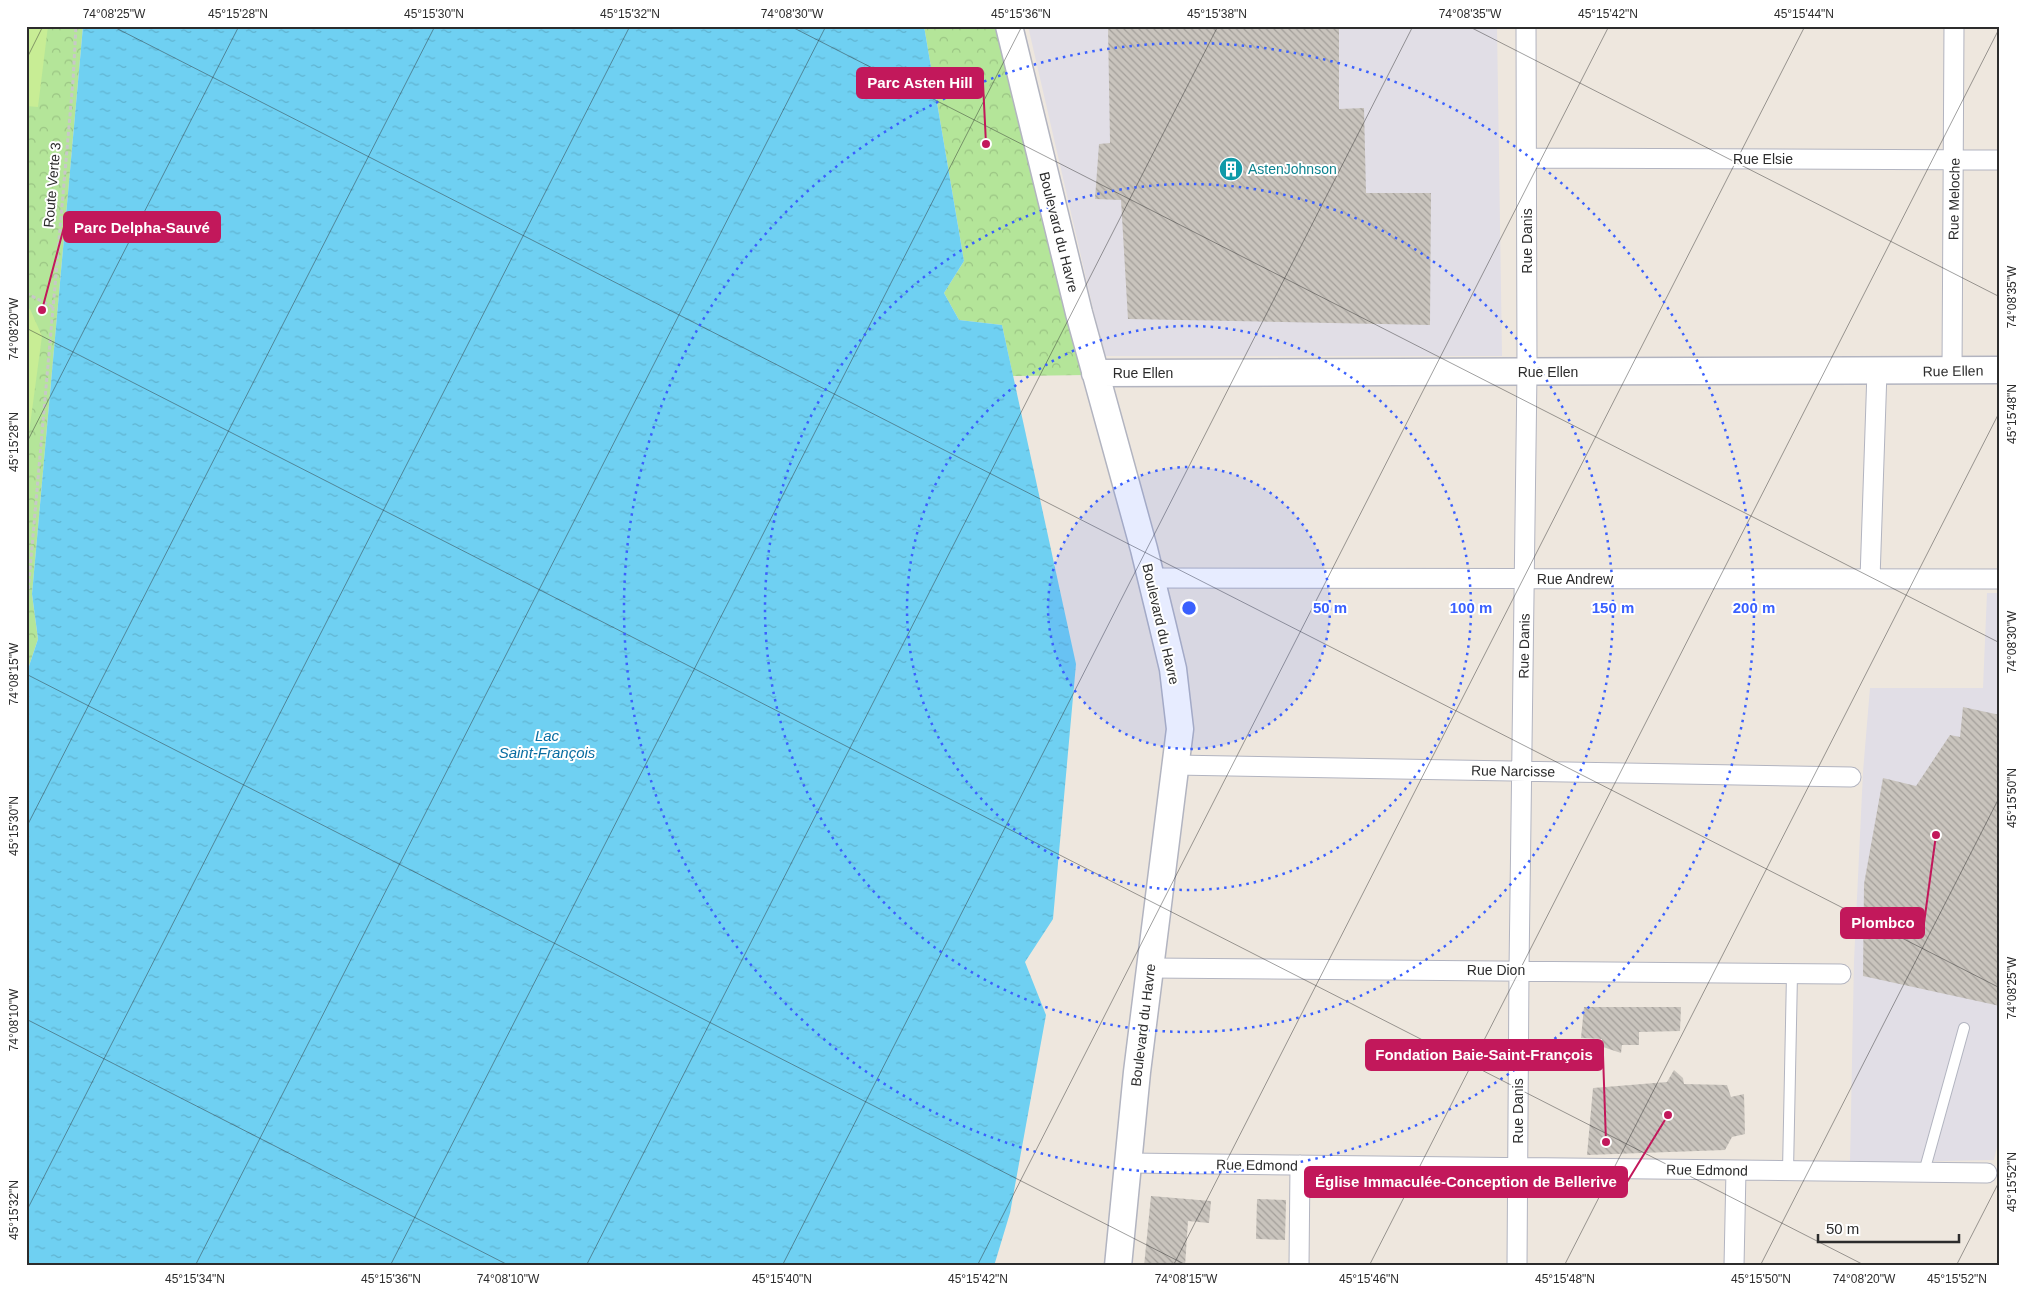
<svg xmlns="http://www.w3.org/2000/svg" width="2026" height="1292" viewBox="0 0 2026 1292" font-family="Arial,sans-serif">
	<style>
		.industrial { fill: #e1dee6 }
		.park { fill: url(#park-crowns) }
		.pitch { fill: #c8ed95 }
		.water { fill: url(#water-ripples) }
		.building { fill: url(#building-back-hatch) }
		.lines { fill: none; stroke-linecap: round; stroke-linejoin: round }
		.lane-casing { stroke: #b2b4c0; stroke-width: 12 }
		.street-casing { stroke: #b2b4c0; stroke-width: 21 }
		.secondary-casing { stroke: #b2b4c0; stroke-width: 29 }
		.path { stroke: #c8c8c8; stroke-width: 3; stroke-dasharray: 4 2.5; stroke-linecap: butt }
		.lane { stroke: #fff; stroke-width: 10 }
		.street { stroke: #fff; stroke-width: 19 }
		.secondary { stroke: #fff; stroke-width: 26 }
		.ticks { fill: none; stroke: #2c2c2c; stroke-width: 1; stroke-opacity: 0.45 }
		.ring { fill: none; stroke: #3a60fe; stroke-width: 2.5; stroke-dasharray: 2.5 5 }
		.labels { text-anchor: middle; stroke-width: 4; stroke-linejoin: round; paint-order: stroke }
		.street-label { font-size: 14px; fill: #2c2c2c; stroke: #fff }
		.culture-label { font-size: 14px; fill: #0d838f; stroke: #fff; text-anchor: start }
		.water-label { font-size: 15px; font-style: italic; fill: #0a6ea2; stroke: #fff }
		.centre { fill: #3a60fe; stroke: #fff; stroke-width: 2.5 }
		.ring-label { font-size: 15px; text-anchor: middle; font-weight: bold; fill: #3a60fe; stroke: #fff; stroke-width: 4; stroke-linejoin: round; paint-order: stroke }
		.leader { fill: none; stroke: #c2185b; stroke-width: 2 }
		.callout-dot { fill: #c2185b; stroke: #fff; stroke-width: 2 }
		.callout { fill: #c2185b; stroke: #c2185b; stroke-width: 2 }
		.callout-label { font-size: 15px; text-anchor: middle; font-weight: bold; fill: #fff }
		.neatline { fill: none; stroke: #2c2c2c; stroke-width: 2 }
		.ticks-label { font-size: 12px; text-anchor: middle; fill: #2c2c2c }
	</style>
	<defs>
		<pattern id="park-crowns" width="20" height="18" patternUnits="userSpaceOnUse" patternTransform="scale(1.25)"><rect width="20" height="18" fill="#b4e599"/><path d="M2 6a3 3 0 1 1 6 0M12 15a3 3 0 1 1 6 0" fill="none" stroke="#9bc584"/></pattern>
		<pattern id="water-ripples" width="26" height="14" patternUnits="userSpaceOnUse" patternTransform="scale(1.25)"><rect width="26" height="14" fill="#6fd0f2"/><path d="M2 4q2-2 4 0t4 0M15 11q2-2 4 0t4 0" fill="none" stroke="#60b3d0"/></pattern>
		<pattern id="building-back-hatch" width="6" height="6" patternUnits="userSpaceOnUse" patternTransform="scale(1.25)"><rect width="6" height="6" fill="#c9c4bd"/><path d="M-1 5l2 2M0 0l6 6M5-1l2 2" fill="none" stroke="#a39f9a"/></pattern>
	</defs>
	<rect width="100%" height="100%" fill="#eee7de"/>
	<path class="industrial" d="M1028,26H1497L1502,356H1104Z
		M1987,593H2000V1134L1994,1160L1850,1163L1854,961L1863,772L1870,688H1983Z"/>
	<path class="park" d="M26,26H83L32,594L38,639L26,675Z
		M924,26H1000L1087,375L1013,376L1002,325L959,320L944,293L964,261Z"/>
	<path class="pitch" d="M26,26H48L38,107L26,106Z
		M26,306L30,309L42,336L26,455Z"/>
	<path class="water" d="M83,26H924L964,261L944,293L959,320L1002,325L1076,664L1053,919L1025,962L1046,1015L1010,1213L994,1266H26V675L38,639L32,594Z"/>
	<path class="building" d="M1108,26H1339V109L1364,108L1366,193H1431L1430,325L1128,319L1121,200L1095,199L1099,144L1110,143Z
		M1963,707L2000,715V1006L1863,976L1864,884L1883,778L1916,786L1950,735L1960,737Z
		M1584,1007H1681L1680,1031L1639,1032V1045H1622L1621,1053L1603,1047L1602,1039L1581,1038Z
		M1674,1070L1683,1078L1684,1084L1727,1085L1731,1097L1744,1094L1745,1134L1732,1137L1725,1150L1587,1155L1593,1088L1667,1082Z
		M1151,1196L1211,1201L1209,1223L1188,1221L1185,1266H1144Z
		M1257,1199L1286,1200L1285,1240L1256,1239Z"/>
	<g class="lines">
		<g class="lane-casing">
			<path id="lane" d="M1788,1171L1792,974
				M1924,1172L1964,1028"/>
		</g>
		<g class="street-casing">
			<path id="street" d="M1527,158L2000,160
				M1952,371L1954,26
				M1151,578L2000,579
				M1870,579L1877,371
				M1175,765L1851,777
				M1150,968L1841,974
				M1128,1163L1987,1173
				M1299,1266L1300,1165
				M1517,1266L1519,970L1527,372L1526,26
				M1734,1266L1736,1170"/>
		</g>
		<g class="secondary-casing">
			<path id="secondary" d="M1009,26L1079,313L1144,549L1163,627L1173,669L1180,729L1137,1072L1118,1266
				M1095,373L2000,370"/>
		</g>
		<path class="path" d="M26,293L53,307
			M26,615L73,81L76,26"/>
		<use href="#lane" class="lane"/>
		<use href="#street" class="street"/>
		<use href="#secondary" class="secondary"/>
	</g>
	<path class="ticks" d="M112,26L2000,988M790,26L2000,643M1468,26L2000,297M26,60L43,26M26,328L1866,1266M26,444L239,26M26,674L1188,1266M26,828L435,26M26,1019L510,1266M26,1212L630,26M195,1266L826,26M390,1266L1022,26M586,1266L1218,26M782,1266L1413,26M977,1266L1609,26M1173,1266L1805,26M1369,1266L2000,27M1564,1266L2000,411M1760,1266L2000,796M1956,1266L2000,1180"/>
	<circle cx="1189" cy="608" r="141" fill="#3a60fe" fill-opacity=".12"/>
	<g class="ring">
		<circle cx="1189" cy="608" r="141"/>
		<circle cx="1189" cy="608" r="282"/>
		<circle cx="1189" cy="608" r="424"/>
		<circle cx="1189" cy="608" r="565"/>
	</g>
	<defs>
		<g id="building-disc" transform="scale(1.25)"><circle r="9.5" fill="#0f9aa8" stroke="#fff"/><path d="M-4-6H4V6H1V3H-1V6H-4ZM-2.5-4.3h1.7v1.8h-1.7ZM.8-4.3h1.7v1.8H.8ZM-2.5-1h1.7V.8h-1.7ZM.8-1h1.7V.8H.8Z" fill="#fff"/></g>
	</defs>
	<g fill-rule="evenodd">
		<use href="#building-disc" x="1231" y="169"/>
	</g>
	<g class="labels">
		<g class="street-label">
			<text x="1763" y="164">Rue Elsie</text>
			<text transform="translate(52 185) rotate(-85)" y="5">Route Verte 3</text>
			<text transform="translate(1954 199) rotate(-89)" y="5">Rue Meloche</text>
			<text transform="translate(1059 232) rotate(76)" y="5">Boulevard du Havre</text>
			<text transform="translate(1527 241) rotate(-90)" y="5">Rue Danis</text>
			<text transform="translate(1953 371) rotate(-1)" y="5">Rue Ellen</text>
			<text x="1548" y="377">Rue Ellen</text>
			<text x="1143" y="378">Rue Ellen</text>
			<text x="1575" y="584">Rue Andrew</text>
			<text transform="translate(1161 624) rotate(77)" y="5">Boulevard du Havre</text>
			<text transform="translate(1524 646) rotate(-89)" y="5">Rue Danis</text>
			<text transform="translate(1513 771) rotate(1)" y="5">Rue Narcisse</text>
			<text x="1496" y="975">Rue Dion</text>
			<text transform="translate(1143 1025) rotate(-83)" y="5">Boulevard du Havre</text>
			<text transform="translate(1518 1111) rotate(-90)" y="5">Rue Danis</text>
			<text transform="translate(1257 1165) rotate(1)" y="5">Rue Edmond</text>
			<text transform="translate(1707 1170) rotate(1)" y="5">Rue Edmond</text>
		</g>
		<g class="culture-label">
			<text x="1248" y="174">AstenJohnson</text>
		</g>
		<g class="water-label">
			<text x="547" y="741">Lac<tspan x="547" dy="17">Saint-François</tspan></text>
		</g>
	</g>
	<circle cx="1189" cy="608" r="8" class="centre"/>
	<g class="ring-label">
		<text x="1330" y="613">50 m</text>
		<text x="1471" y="613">100 m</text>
		<text x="1613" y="613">150 m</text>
		<text x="1754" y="613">200 m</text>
	</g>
	<path class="leader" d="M986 144L983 83M42 310L64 227M1936 835L1924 923M1606 1142L1603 1055M1668 1115L1627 1182"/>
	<g class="callout-dot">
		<circle cx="986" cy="144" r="5"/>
		<circle cx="42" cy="310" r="5"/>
		<circle cx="1936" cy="835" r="5"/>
		<circle cx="1606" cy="1142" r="5"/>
		<circle cx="1668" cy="1115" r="5"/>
	</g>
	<g class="callout">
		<rect x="857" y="68" width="126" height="30" rx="5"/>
		<rect x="64" y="212" width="156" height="30" rx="5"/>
		<rect x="1841" y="908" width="83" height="30" rx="5"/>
		<rect x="1366" y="1040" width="237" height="30" rx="5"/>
		<rect x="1305" y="1167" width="322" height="30" rx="5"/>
	</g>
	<g class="callout-label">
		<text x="920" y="88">Parc Asten Hill</text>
		<text x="142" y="233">Parc Delpha-Sauvé</text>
		<text x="1883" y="928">Plombco</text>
		<text x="1484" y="1060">Fondation Baie-Saint-François</text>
		<text x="1466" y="1187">Église Immaculée-Conception de Bellerive</text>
	</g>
	<rect width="2026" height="1292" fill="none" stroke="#ffffff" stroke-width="55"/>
	<path d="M1818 1234v8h141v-8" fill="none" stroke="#2c2c2c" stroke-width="2.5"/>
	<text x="1826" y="1234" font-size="15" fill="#2c2c2c" stroke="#ffffff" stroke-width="4" paint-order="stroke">50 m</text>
	<rect x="28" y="28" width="1970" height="1236" class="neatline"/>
	<g class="ticks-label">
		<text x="114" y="18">74°08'25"W</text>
		<text x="238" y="18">45°15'28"N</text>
		<text x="434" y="18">45°15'30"N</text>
		<text x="630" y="18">45°15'32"N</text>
		<text x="792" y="18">74°08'30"W</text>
		<text x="1021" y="18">45°15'36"N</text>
		<text x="1217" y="18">45°15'38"N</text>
		<text x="1470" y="18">74°08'35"W</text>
		<text x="1608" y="18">45°15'42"N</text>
		<text x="1804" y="18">45°15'44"N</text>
		<text transform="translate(2012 297) rotate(-90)" y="4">74°08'35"W</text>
		<text transform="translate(14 329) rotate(-90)" y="4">74°08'20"W</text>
		<text transform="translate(2012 414) rotate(-90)" y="4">45°15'48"N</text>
		<text transform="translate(14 442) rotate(-90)" y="4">45°15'28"N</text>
		<text transform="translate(2012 642) rotate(-90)" y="4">74°08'30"W</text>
		<text transform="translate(14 674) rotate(-90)" y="4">74°08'15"W</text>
		<text transform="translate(2012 798) rotate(-90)" y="4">45°15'50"N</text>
		<text transform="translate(14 826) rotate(-90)" y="4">45°15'30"N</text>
		<text transform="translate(2012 988) rotate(-90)" y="4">74°08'25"W</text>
		<text transform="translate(14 1020) rotate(-90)" y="4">74°08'10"W</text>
		<text transform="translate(2012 1182) rotate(-90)" y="4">45°15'52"N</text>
		<text transform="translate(14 1210) rotate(-90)" y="4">45°15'32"N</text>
		<text x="195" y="1283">45°15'34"N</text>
		<text x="391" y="1283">45°15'36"N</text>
		<text x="508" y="1283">74°08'10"W</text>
		<text x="782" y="1283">45°15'40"N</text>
		<text x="978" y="1283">45°15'42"N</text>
		<text x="1186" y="1283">74°08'15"W</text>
		<text x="1369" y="1283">45°15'46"N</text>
		<text x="1565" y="1283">45°15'48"N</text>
		<text x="1761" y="1283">45°15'50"N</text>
		<text x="1864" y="1283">74°08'20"W</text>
		<text x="1957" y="1283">45°15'52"N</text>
	</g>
</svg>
